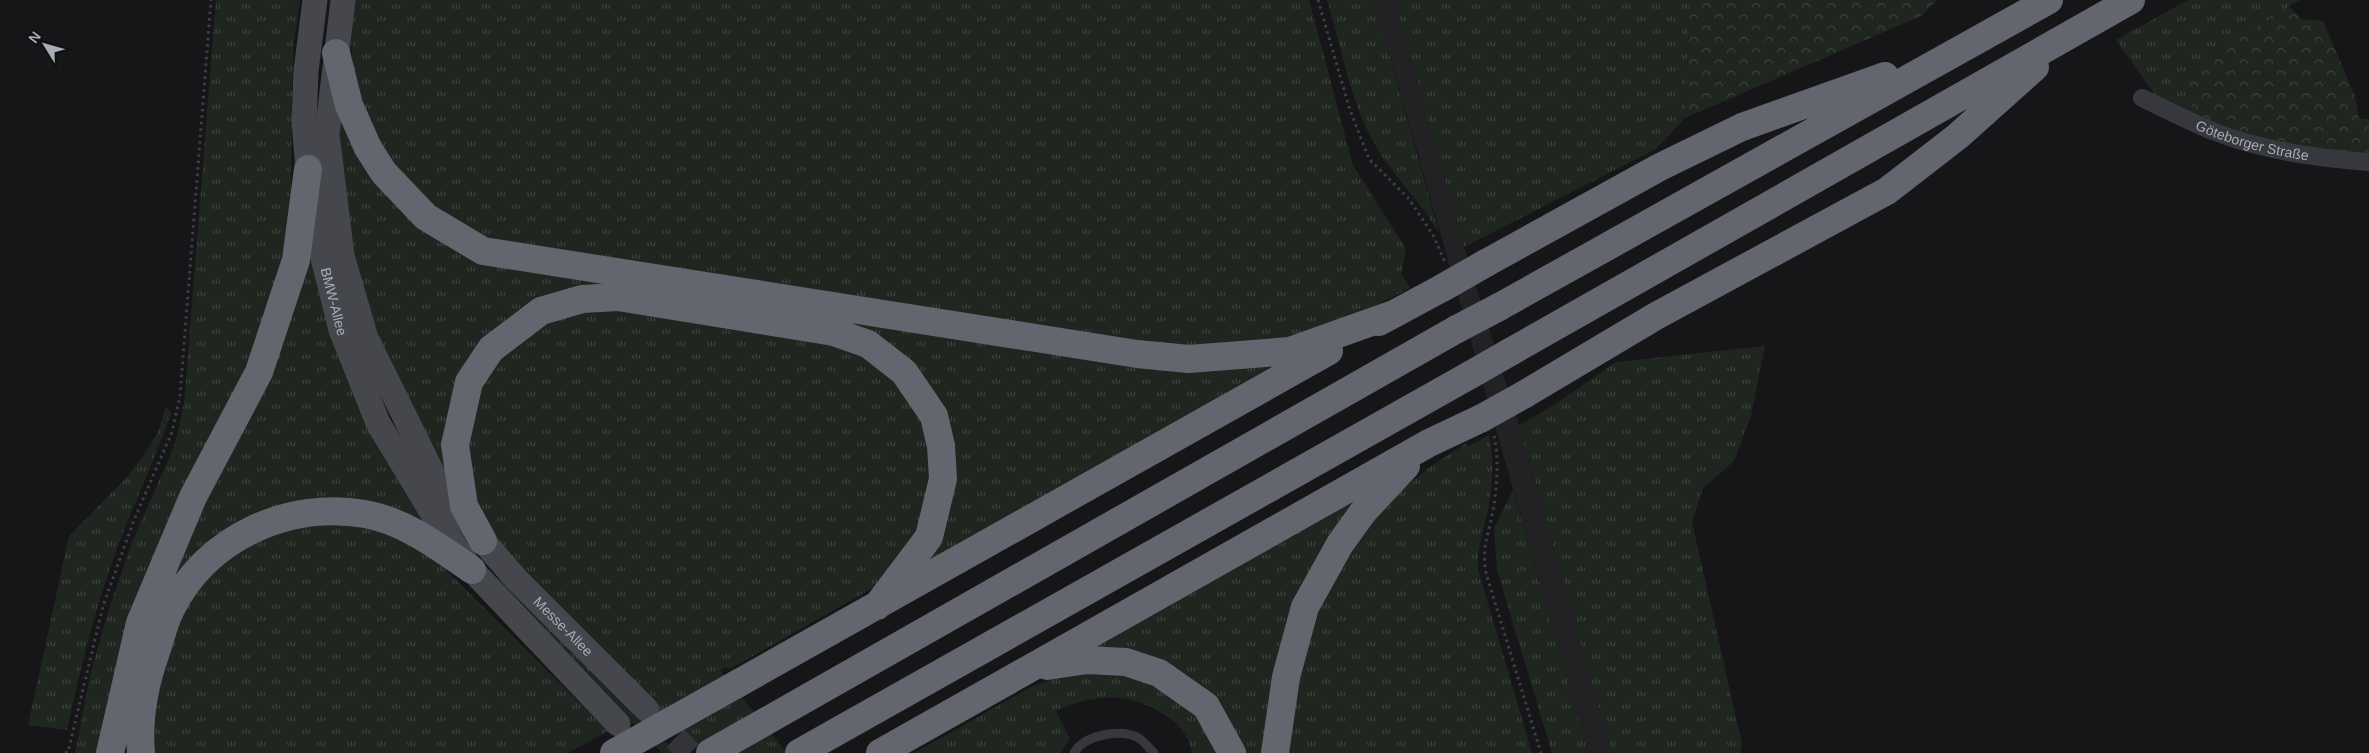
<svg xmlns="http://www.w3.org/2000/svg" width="2369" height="753" viewBox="0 0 2369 753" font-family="Arial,sans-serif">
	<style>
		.built { fill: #222225 }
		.grass { fill: url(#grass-tufts) }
		.forest { fill: url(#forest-crowns) }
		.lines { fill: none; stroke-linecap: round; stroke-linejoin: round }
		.secondary-tunnel { stroke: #333438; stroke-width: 25; stroke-dasharray: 25 12; stroke-linecap: butt }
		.path { stroke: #3d3f44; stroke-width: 3; stroke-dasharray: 2.5 4; stroke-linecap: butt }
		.service { stroke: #37383d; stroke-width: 9 }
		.minor { stroke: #37383d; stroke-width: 18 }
		.secondary { stroke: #45474d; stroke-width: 25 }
		.motorway { stroke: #63666e; stroke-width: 28 }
		.motorway-bridge { stroke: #63666e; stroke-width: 28 }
		.labels { text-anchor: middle; stroke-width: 4; stroke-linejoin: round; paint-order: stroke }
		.street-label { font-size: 14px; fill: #a8adb8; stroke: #111113 }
	</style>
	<defs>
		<pattern id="grass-tufts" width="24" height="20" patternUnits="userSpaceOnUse" patternTransform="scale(1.25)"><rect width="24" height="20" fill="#1e261f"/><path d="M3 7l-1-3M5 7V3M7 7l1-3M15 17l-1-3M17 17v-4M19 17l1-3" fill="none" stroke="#3c433d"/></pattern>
		<pattern id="forest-crowns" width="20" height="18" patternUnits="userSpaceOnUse" patternTransform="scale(1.25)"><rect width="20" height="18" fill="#1e261f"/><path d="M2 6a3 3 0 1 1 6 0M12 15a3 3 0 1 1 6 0" fill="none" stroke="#3c433d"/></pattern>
	</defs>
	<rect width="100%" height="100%" fill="#161618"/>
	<path class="built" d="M1374,0H1396L1464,247L1519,425L1612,753H1588Z"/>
	<path class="grass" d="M216,0H300L294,42L292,92L291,198L280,290L103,753H75L90,676L108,612L132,542L175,444L184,404Z
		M354,0H1309L1353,165L1406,249L1401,274L1410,288L1359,314L1296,337L1185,350L511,251L462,233L394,175L352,80L351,21Z
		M1327,0H1374L1439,233C1420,200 1391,175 1373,141C1350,100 1341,45 1327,0Z
		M1395,0H1690L1685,118L1656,149L1464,247Z
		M2188,0H2300L2289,6L2193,115L2155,95L2116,40Z
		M339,99L450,244L1079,354L1293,355L914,573L949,505L908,366L620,289L496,333L449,479L372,324L355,266L341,165Z
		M311,243L317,288L360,411L405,493L427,524L316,502L167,594Z
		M584,305L849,344L908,389L934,449L923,529L878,585L730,669L726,667L720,670L787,753H704L515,564L480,518L463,453L476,388L514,338Z
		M1765,346L1751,416L1734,461L1703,488L1692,522L1742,744L1740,753H1612L1519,425L1554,405L1616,362Z
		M166,406L171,413C153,466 128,515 110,568C92,621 79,675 67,730L28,725L69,536L128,476L145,453L158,432Z
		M1489,435C1494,457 1493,482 1489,504C1485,528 1477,543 1478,569L1532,753H1287L1298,676L1307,640L1321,604L1362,533L1403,489L1430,467L1465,444L1469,446Z
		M1371,487L1342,529L1268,753H1241L1211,703L1085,653Z
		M1513,490L1588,753H1552L1497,570L1494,528Z
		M320,519L396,534L439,563L608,731L568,753H151L150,727L163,661L193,590L235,548Z
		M502,576L564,642L676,753H662L494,582Z
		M1073,671L1130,673L1192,706L1225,753H1192C1189,735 1179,724 1163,714C1129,691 1092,694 1056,711L1070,739L1060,753H914L1031,687Z"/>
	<path class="forest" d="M1690,0H1937L1921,16L1685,118Z
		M2289,6L2301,19L2323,21L2355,96L2359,119H2369V156L2280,145L2193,115L2187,74Z"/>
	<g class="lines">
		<path class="secondary-tunnel" d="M649,712L690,753"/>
		<path class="path" d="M1318,0L1350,110L1369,159L1409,199L1433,235L1445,262
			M1494,436C1499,458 1497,483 1494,505C1490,532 1481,545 1486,573L1541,753
			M65,753L68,752L103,606L134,520L172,432L180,396L211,0"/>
		<path class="service" d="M1074,753C1084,735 1118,729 1137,737C1143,740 1149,748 1154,753"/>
		<path class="minor" id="s1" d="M2142,98C2166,109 2190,122 2215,132C2264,151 2317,158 2369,162"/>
		<g class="secondary">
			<path id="s2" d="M315,0L306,71L304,122L308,169L320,246L341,330L378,423L439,524L472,570L618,724"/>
			<path id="s3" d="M343,0L327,134L342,256L366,338L437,482L483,541L517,580L646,709"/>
		</g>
		<path class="motorway" d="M336,53L349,105L368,148L384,173L426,217L483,251L1137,354L1189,359L1290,351L1394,314
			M1486,263L1660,167L1742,127L1885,76
			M1499,307L2049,0
			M1379,322L1444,287
			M1512,351L2131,0
			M1525,394L1656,316L1887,191L1958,136L2035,67
			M483,541L464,506L455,445L469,382L491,349L541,311L582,299L618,297L834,332L868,344L904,372L934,416L941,446L943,479L929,537L877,606
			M1047,666L1087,660L1126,662L1159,673L1206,706L1232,753
			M737,684L1329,351
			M110,753L140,623L193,497L259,372L296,260L308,169
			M141,753C138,720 145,683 156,652C161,638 164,622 171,609C207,537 288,501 365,514C405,521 440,548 472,570
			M710,753L1457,329
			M799,753L1470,375
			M880,753L1429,443L1482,418
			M1275,753L1286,677L1305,607L1340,544L1363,512L1406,466"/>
		<path class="motorway-bridge" d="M1444,287L1486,263
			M1457,329L1499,307
			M1470,375L1512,351
			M1482,418L1525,394
			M614,753L737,684"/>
	</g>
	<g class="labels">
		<g class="street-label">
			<text dy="5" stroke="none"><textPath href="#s1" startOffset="119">Göteborger Straße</textPath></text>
			<text dy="5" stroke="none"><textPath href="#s2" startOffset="305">BMW-Allee</textPath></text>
			<text dy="5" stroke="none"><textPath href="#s3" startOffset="696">Messe-Allee</textPath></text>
		</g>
	</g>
	<g transform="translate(45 45) rotate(307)" stroke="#111113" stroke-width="4" paint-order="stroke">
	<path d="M0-4L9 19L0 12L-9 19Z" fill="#a8adb8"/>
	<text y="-8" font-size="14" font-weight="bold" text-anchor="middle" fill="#a8adb8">N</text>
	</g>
</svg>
